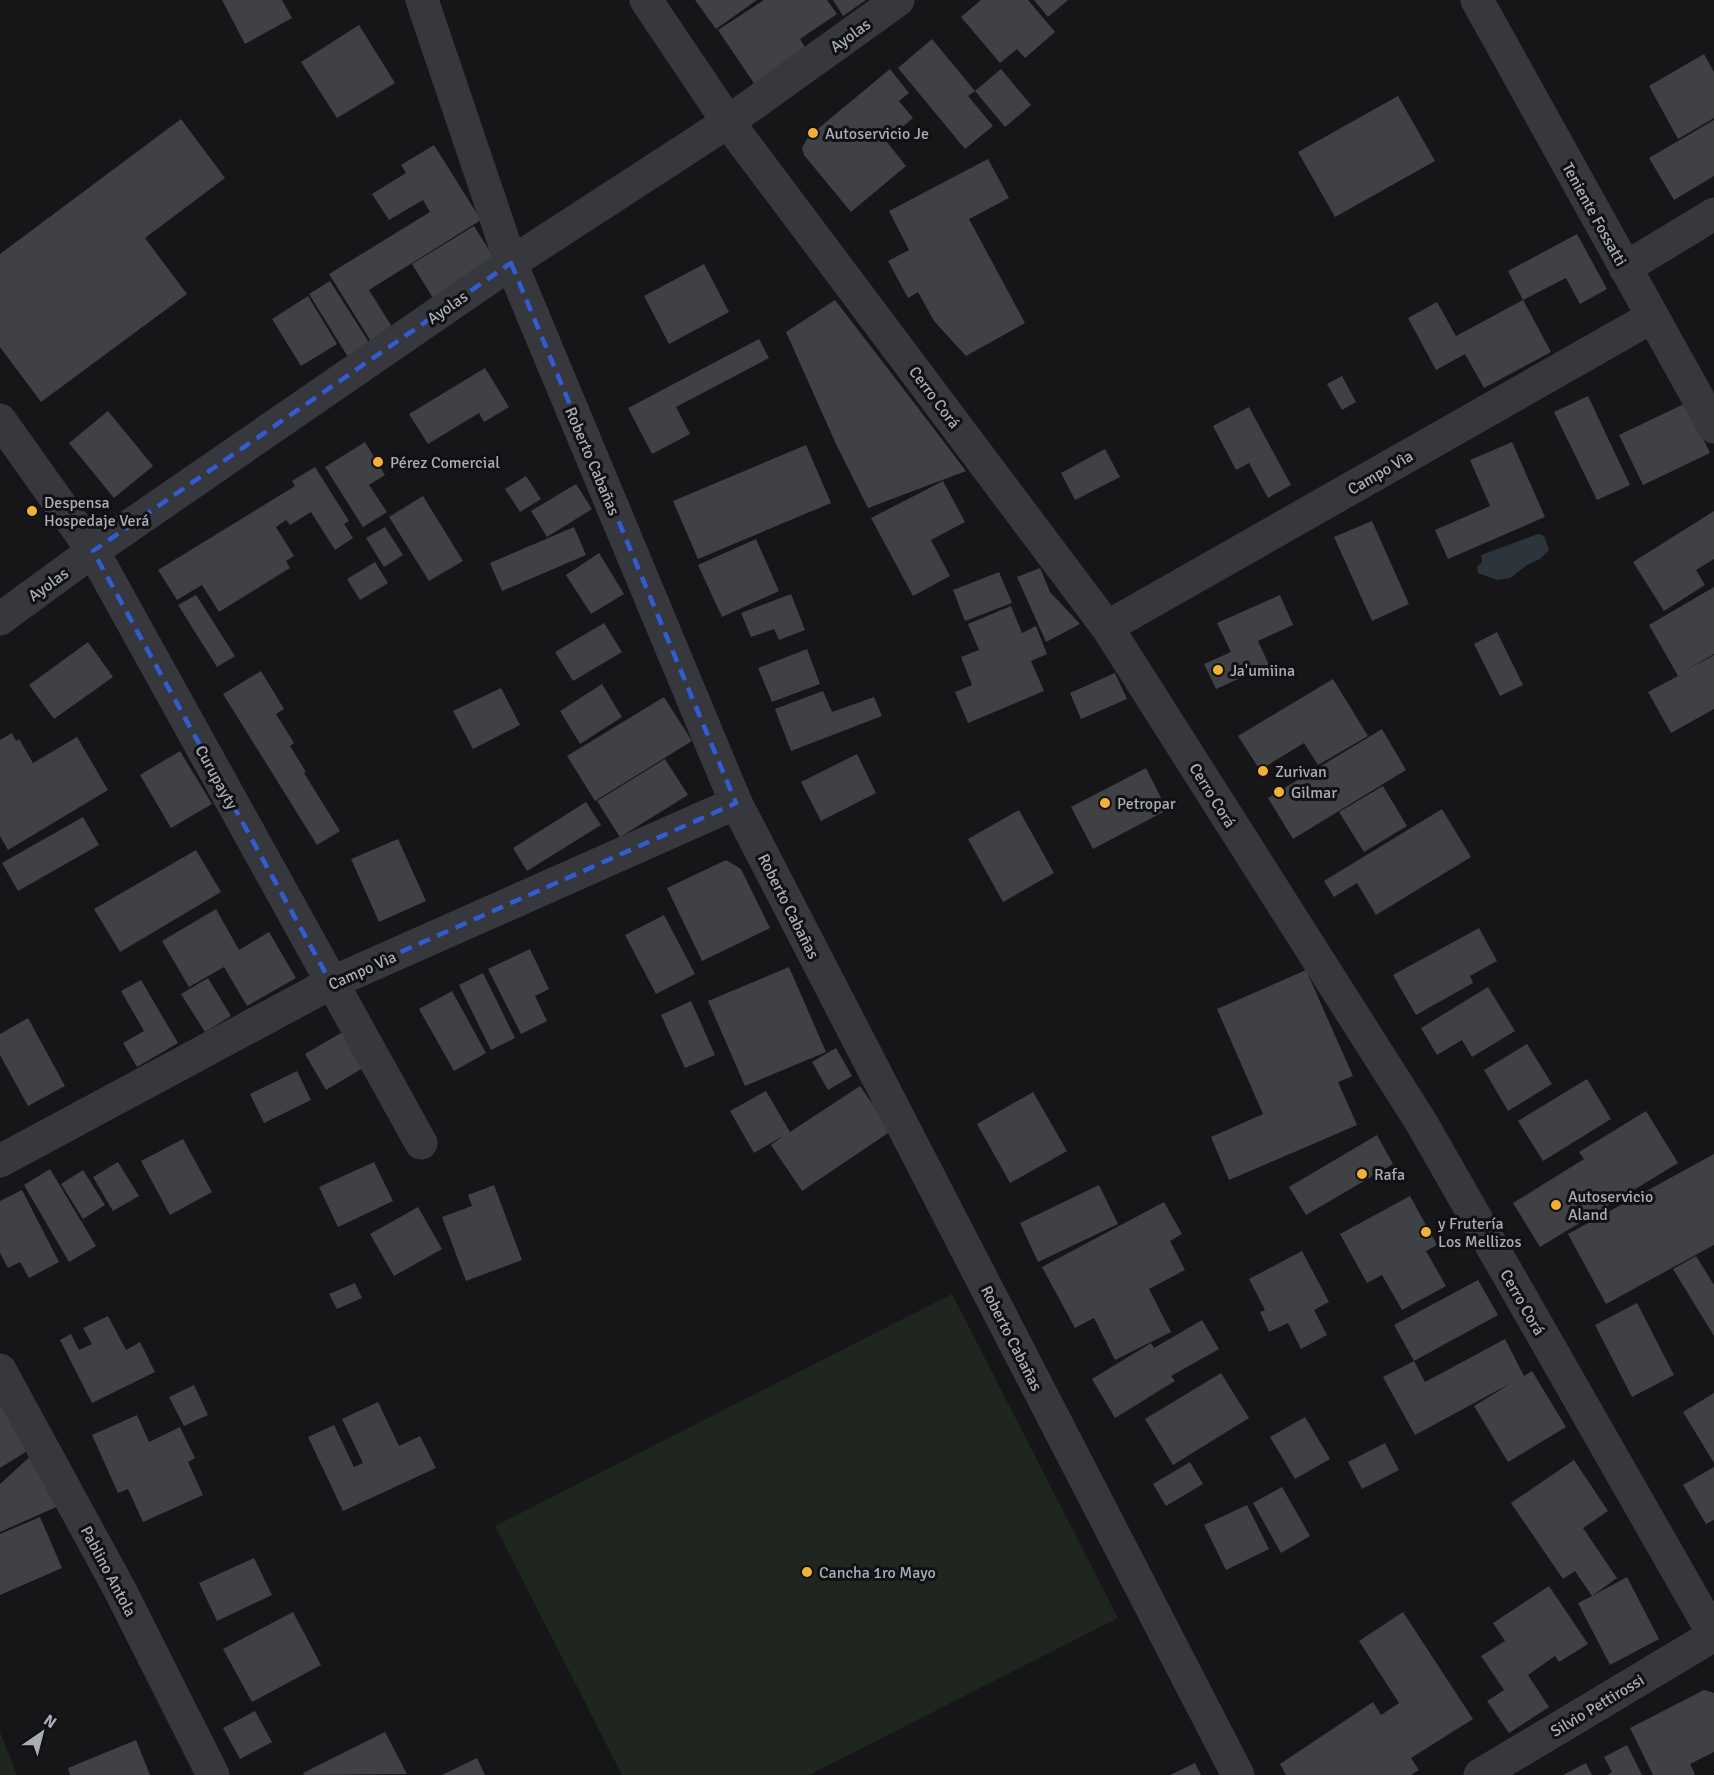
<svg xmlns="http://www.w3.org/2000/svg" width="1714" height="1775" viewBox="0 0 1714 1775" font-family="Signika,sans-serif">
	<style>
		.green { fill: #1e261f }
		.water { fill: #2c353c }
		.building { fill: #404145 }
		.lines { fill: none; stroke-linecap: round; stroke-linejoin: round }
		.minor { stroke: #37383d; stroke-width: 33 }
		.tertiary { stroke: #37383d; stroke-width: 33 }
		.marked { fill: none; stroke: #325cd3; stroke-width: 4.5; stroke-dasharray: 12 8; stroke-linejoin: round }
		.poi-dot { fill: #f2b134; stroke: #111113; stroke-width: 2 }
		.labels { text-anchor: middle; stroke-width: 6; stroke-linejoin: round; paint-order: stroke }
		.street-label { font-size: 16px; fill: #a8adb8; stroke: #111113 }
		.poi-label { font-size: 16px; fill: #a8adb8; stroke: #111113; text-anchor: start }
	</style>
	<rect width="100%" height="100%" fill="#161618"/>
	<path class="green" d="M952,1294L1118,1618L809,1775H622L495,1526Z
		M0,1732L17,1775H0Z"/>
	<path class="water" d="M1538,534L1544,536L1549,550L1540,559L1527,565L1510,578L1497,580L1478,573L1477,567L1482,562L1481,555Z"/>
	<path class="building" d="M222,0H282L292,18L245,44Z
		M695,0H757L716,29Z
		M764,0H827L837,14L800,39L813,60L762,95L718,30Z
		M833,0H866L843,16Z
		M981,0H1028L1055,32L1025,58L1017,49L1000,63L961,17Z
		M1034,0H1068L1048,17Z
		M359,25L395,83L337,118L301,62Z
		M932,39L975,91L968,96L993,126L965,149L898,68Z
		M1704,54L1714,72V118L1678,139L1649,86Z
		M890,69L909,93L899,101L913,118L886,141L906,166L851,212L804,155L802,148L808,137Z
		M1001,69L1031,105L1005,127L975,91Z
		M1398,96L1435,161L1335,217L1298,152Z
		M181,119L225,178L145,238L187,294L41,402L0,347V254Z
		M1714,120V176L1674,200L1649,158Z
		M434,145L481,220L369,290L399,338L377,351L329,274L430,212L423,200L389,220L372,194L406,173L401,165Z
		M988,159L1009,198L969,219L1025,323L966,356L934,321L918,292L908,298L888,261L909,250L889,211Z
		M474,226L501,269L439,308L412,264Z
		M1577,234L1607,289L1580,304L1566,278L1523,300L1508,271Z
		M704,264L729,312L669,344L644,296Z
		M330,281L370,344L348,357L309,294Z
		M308,296L337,344L301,366L272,319Z
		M835,300L915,404L966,471L868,508L836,444L786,332Z
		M1523,300L1551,352L1484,388L1465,354L1436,370L1408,318L1437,302L1456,336Z
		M759,339L769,358L676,407L690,434L652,454L628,408Z
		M485,368L509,407L484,422L479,413L428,444L409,414Z
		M1342,376L1356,402L1342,410L1327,384Z
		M1588,396L1630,485L1597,500L1554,412Z
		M1686,403L1710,453L1643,485L1619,435Z
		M1249,407L1291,485L1268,498L1249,463L1236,470L1213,426Z
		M108,411L153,466L114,498L69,443Z
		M365,442L385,475L369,485L387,512L363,527L325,467Z
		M1512,442L1545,517L1448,559L1435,530L1490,506L1470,460Z
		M806,445L831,503L698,559L673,501Z
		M1105,449L1120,477L1075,500L1061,473Z
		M315,467L349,521L344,524L353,538L335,550L311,512L290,525L286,520L276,527L294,556L286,561L290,568L219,612L202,585L177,600L158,570L295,486L292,481Z
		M526,476L541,499L520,512L505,489Z
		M943,481L965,522L931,540L950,576L913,596L871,518Z
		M576,484L592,509L547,537L531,511Z
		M423,496L463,561L429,581L389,517Z
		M1714,511V559L1696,570L1705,585L1664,611L1633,562Z
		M1372,521L1409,604L1372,621L1334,537Z
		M385,527L403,555L384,567L366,538Z
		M574,527L586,555L502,591L490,563Z
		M756,539L779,591L722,617L698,565Z
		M599,553L624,594L591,614L566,575Z
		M375,562L388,583L360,600L347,579Z
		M1040,568L1050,592L1080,624L1046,642L1017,577Z
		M999,572L1012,603L965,621L953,590Z
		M1714,587V654L1681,673L1714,655V709L1671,733L1648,692L1678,676L1649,625Z
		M791,594L805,630L779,640L774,629L751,637L741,613Z
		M196,595L235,656L217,667L178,605Z
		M1280,595L1293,625L1258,641L1269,665L1216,689L1204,664L1231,652L1217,623Z
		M1011,606L1022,633L1036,626L1047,654L1031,661L1044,691L968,723L955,692L972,685L961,657L979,650L968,624Z
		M604,623L622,652L573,681L555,652Z
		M1497,632L1523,685L1500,696L1474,644Z
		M88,642L113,677L54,719L29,685Z
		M807,649L820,684L772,702L758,668Z
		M261,671L284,709L276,714L294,743L290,746L306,772L304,773L340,831L317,845L223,694Z
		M1115,673L1127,699L1081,719L1070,693Z
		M1333,679L1368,736L1318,765L1304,743L1260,770L1238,736Z
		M602,684L622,717L580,744L560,711Z
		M501,688L520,725L473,749L453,711Z
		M823,691L832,712L874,697L882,716L791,751L775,709Z
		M664,697L692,741L595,801L567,756Z
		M1382,729L1406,770L1293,839L1268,798Z
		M12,733L16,741L19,739L33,763L77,737L108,790L8,850L0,836V740Z
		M180,751L212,804L171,828L140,775Z
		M857,754L876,793L821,821L801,782Z
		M665,759L688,795L620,837L597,801Z
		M1146,768L1167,810L1093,849L1071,807Z
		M1383,786L1407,826L1364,852L1339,812Z
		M586,802L601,825L527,871L513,848Z
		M1442,809L1471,857L1376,915L1357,883L1334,897L1324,881Z
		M1019,810L1054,873L1003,902L968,839Z
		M83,817L99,845L18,891L2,863Z
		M398,839L426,901L379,922L351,859Z
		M196,850L221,892L120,952L94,909Z
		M726,860L741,869L770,928L702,961L667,888Z
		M216,909L239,950L269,932L296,978L247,1006L224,967L189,987L162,941Z
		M664,915L695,974L656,994L625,935Z
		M1479,928L1497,961L1470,976L1473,983L1416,1015L1393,975Z
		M530,949L549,989L535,996L547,1021L521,1034L488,969Z
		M789,967L826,1052L745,1086L708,1001Z
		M1306,970L1353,1076L1338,1082L1357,1125L1229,1180L1211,1137L1263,1114L1217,1009Z
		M483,973L515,1038L491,1050L459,985Z
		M208,978L231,1016L205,1032L181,994Z
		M141,980L178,1043L137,1067L123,1043L144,1031L121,991Z
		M1488,987L1515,1031L1472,1057L1462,1040L1437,1055L1421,1028Z
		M452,991L486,1053L454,1071L419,1009Z
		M691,1001L715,1055L685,1068L661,1015Z
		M28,1018L65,1086L28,1106L0,1055V1034Z
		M346,1030L368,1065L326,1090L305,1054Z
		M1527,1044L1552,1084L1508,1111L1484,1070Z
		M836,1048L852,1076L828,1090L812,1062Z
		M297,1071L311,1100L264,1123L250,1094Z
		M1587,1079L1611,1119L1543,1161L1518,1121Z
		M860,1086L891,1131L802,1191L771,1145L783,1136L754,1153L730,1111L766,1091L790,1132Z
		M1033,1092L1067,1151L1010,1183L977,1124Z
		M1646,1111L1678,1163L1540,1247L1513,1203L1584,1159L1579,1152Z
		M1377,1135L1393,1164L1306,1215L1289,1187Z
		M183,1139L212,1192L170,1215L141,1161Z
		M1714,1154V1245L1606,1304L1568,1234Z
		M118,1162L139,1196L113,1211L93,1177Z
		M374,1162L393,1201L338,1227L319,1187Z
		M50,1169L96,1246L69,1262L24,1185Z
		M83,1170L105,1205L83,1219L61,1184Z
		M494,1185L522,1260L466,1281L442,1217L472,1206L468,1195Z
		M1099,1185L1118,1224L1038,1262L1020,1223Z
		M22,1190L59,1262L29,1278L20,1262L8,1268L0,1253V1201Z
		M1410,1196L1437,1245L1426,1251L1446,1286L1402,1310L1382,1275L1367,1283L1340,1234Z
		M1164,1202L1182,1234L1170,1241L1185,1270L1149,1289L1171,1332L1115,1360L1094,1318L1075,1328L1042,1267Z
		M418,1207L442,1249L394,1276L370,1234Z
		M1302,1251L1329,1302L1314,1310L1327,1335L1301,1349L1288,1323L1269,1332L1260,1312L1265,1310L1249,1279Z
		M1696,1256L1714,1285V1336L1673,1269Z
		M1478,1280L1498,1315L1414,1361L1394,1325Z
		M355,1283L362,1298L337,1309L329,1294Z
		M1637,1303L1674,1375L1632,1397L1595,1325Z
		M108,1316L126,1350L140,1342L155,1372L92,1403L60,1340L71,1334L79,1350L92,1344L83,1328Z
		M1202,1320L1219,1349L1171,1376L1175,1381L1115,1418L1092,1379L1151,1343L1154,1348Z
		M1505,1339L1524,1376L1532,1371L1566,1427L1508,1462L1474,1406L1513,1382L1415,1435L1383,1377L1414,1361L1425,1382Z
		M1221,1373L1249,1418L1173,1465L1145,1419Z
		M194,1385L208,1415L184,1426L169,1397Z
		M1714,1393V1463L1683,1412Z
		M378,1402L399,1446L420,1436L436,1468L343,1511L308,1437L334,1425L354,1467L363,1463L342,1419Z
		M0,1404L29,1450L0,1468Z
		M137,1415L149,1442L180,1427L195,1458L188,1462L203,1495L143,1522L128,1489L118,1493L92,1435Z
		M1305,1417L1330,1459L1295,1479L1270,1437Z
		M1385,1443L1399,1470L1362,1489L1348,1462Z
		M35,1452L63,1504L0,1532V1484Z
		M1574,1460L1608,1511L1583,1528L1617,1578L1592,1596L1627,1577L1659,1639L1610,1665L1578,1603L1592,1596L1575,1571L1563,1579L1511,1503Z
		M1190,1462L1203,1484L1166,1506L1153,1484Z
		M1714,1467V1520L1706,1524L1683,1485Z
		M1282,1487L1310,1536L1281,1553L1253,1503Z
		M1247,1505L1269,1549L1226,1570L1204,1525Z
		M40,1517L62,1568L0,1595V1534Z
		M254,1558L272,1595L217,1621L199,1583Z
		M1549,1586L1588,1644L1559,1662L1555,1656L1528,1675L1549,1707L1509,1733L1487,1701L1504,1690L1481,1656L1505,1641L1493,1623Z
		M293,1612L321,1665L252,1702L223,1649Z
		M1403,1612L1473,1719L1411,1758L1419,1770L1411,1775H1286L1280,1764L1373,1702L1381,1715L1399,1703L1359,1641Z
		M1704,1690L1714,1693V1752L1690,1764L1695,1774L1694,1775H1653L1630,1728Z
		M255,1711L272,1742L240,1759L223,1728Z
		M385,1732L407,1774L304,1775L303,1773Z
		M136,1740L150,1775H70L68,1768Z
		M1627,1745L1642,1775H1607L1612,1772L1604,1757Z
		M477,1758L485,1775H442Z
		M1195,1763L1201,1775H1170Z
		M1586,1763L1592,1775H1563Z"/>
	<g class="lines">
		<path class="minor" d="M422,0L511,263L736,803L1238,1775
			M1477,0L1714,427
			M1625,268L1714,214
			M0,420L93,551L421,1143
			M0,619L93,551L511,263L728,122L898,0
			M1107,627L1652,317
			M0,1161L331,983L736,803
			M0,1370L120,1590L213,1775
			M1480,1775L1714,1635"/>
		<path class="tertiary" d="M646,0L728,122L1107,627L1421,1122L1714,1635"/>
	</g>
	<path class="marked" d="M511,263L736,803L331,983L93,551Z"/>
	<g class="poi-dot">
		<circle cx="813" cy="133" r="6"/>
		<circle cx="378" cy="462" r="6"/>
		<circle cx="32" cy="511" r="6"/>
		<circle cx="1218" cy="670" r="6"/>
		<circle cx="1263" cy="771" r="6"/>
		<circle cx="1279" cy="792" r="6"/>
		<circle cx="1105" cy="803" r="6"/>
		<circle cx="1362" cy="1174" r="6"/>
		<circle cx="1556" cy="1205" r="6"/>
		<circle cx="1426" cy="1232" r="6"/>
		<circle cx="807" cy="1572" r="6"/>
	</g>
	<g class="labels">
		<g class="street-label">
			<text transform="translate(850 35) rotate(-36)" y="6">Ayolas</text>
			<text transform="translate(1595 214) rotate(61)" y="6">Teniente Fossatti</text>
			<text transform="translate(447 307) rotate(-35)" y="6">Ayolas</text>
			<text transform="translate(935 397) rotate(53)" y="6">Cerro Corá</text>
			<text transform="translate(593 461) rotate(67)" y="6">Roberto Cabañas</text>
			<text transform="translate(1380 472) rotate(-30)" y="6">Campo Vìa</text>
			<text transform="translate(48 584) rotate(-36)" y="6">Ayolas</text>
			<text transform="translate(217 777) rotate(61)" y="6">Curupayty</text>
			<text transform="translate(1213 795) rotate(58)" y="6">Cerro Corá</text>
			<text transform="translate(789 906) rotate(63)" y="6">Roberto Cabañas</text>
			<text transform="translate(362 970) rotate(-24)" y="6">Campo Vìa</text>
			<text transform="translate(1523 1302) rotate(60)" y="6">Cerro Corá</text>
			<text transform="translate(1012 1338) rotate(63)" y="6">Roberto Cabañas</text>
			<text transform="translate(109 1571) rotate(62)" y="6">Pablino Antola</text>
			<text transform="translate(1597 1705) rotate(-31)" y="6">Silvio Pettirossi</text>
		</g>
		<g class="poi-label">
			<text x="825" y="139">Autoservicio Je</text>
			<text x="390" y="468">Pérez Comercial</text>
			<text x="44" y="508">Despensa<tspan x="44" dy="18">Hospedaje Verá</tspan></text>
			<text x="1230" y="676">Ja'umiina</text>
			<text x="1275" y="777">Zurivan</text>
			<text x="1291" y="798">Gilmar</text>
			<text x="1117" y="809">Petropar</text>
			<text x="1374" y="1180">Rafa</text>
			<text x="1568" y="1202">Autoservicio<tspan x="1568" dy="18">Aland</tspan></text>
			<text x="1438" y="1229">y Frutería<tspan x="1438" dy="18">Los Mellizos</tspan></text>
			<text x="819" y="1578">Cancha 1ro Mayo</text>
		</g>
	</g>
	<g transform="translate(42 1733) rotate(35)" stroke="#111113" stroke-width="4.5" paint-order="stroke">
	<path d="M0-4.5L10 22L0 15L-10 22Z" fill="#a8adb8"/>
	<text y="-9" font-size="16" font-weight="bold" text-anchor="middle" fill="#a8adb8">N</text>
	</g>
</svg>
